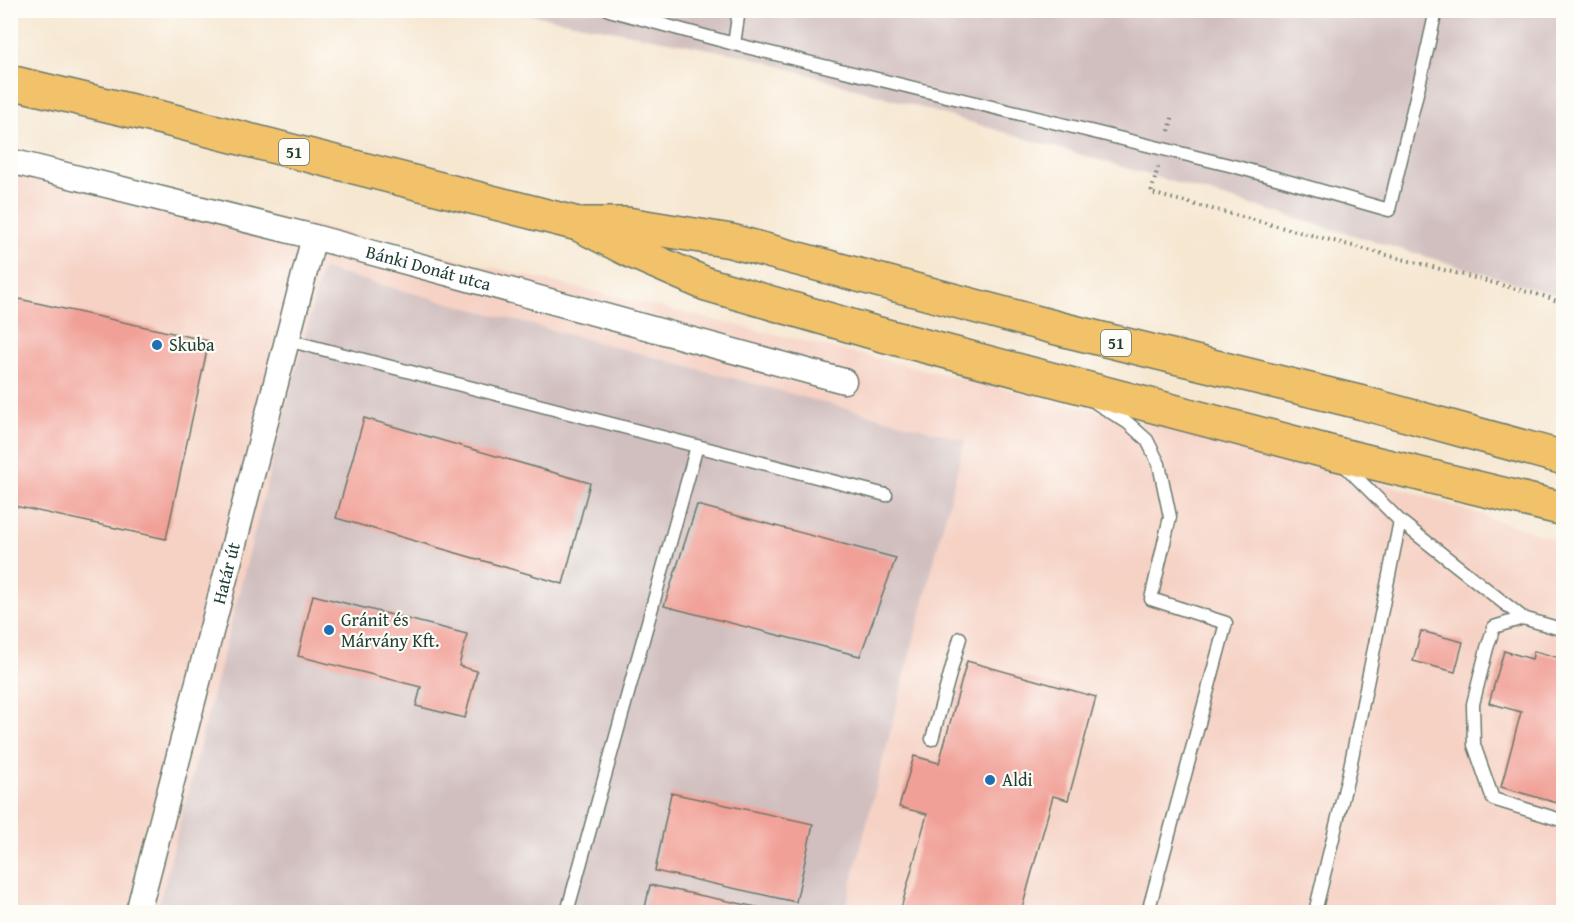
<svg xmlns="http://www.w3.org/2000/svg" width="1574" height="923" viewBox="0 0 1574 923" font-family="'Gentium Book Plus',serif">
	<style>
		.built { fill: #f6d2c5 }
		.industrial { fill: #d1bfbf }
		.building { fill: #f1a097 }
		.lines { fill: none; stroke-linecap: round; stroke-linejoin: round }
		.service-casing { stroke: #6a786b; stroke-width: 15 }
		.minor-casing { stroke: #6a786b; stroke-width: 27 }
		.primary-casing { stroke: #6a786b; stroke-width: 36 }
		.path { stroke: #6a786b; stroke-width: 4; stroke-dasharray: 1.5 4.5; stroke-linecap: butt }
		.service { stroke: #fff; stroke-width: 12 }
		.minor { stroke: #fff; stroke-width: 24 }
		.primary { stroke: #f2c26a; stroke-width: 33 }
		.poi-dot { fill: #1f6fb2; stroke: #fdfcf7; stroke-width: 2 }
		.labels { text-anchor: middle; stroke-width: 4.5; stroke-linejoin: round; paint-order: stroke }
		.shield { fill: #fdfcf7; stroke: #62766e; stroke-width: 1.5 }
		.shield-label { font-size: 16px; font-weight: bold; fill: #1f3d34 }
		.street-label { font-size: 18px; fill: #1f3d34; stroke: #fdfcf7 }
		.poi-label { font-size: 18px; fill: #1f3d34; stroke: #fdfcf7; text-anchor: start }
	</style>
	<rect width="100%" height="100%" fill="#fdfcf7"/>
	<filter id="ink" filterUnits="userSpaceOnUse"><feTurbulence type="fractalNoise" baseFrequency=".0167" numOctaves="2"/><feDisplacementMap in="SourceGraphic" scale="12" xChannelSelector="R" yChannelSelector="G"/><feConvolveMatrix kernelMatrix="1 2 1 2 8 2 1 2 1" color-interpolation-filters="sRGB"/></filter>
	<filter id="wash" filterUnits="userSpaceOnUse"><feTurbulence type="fractalNoise" baseFrequency=".008" numOctaves="4" result="noise"/><feDisplacementMap in="SourceGraphic" scale="24" xChannelSelector="R" yChannelSelector="G"/><feGaussianBlur stdDeviation="1.35" result="paint"/><feColorMatrix in="noise" values="0 0 0 0 0 0 0 0 0 0 0 0 0 0 0 0 0 1.4 0 .05"/><feComposite in="paint" operator="in"/></filter>
	<g filter="url(#wash)">
		<rect width="100%" height="100%" fill="#f6e7d1"/>
		<path class="built" d="M11,154L1333,466L1563,542V912H11Z"/>
		<path class="industrial" d="M511,11H1563V297L746,56Z
			M322,269L965,440L844,912H157Z"/>
		<g id="blocks">
			<path class="building" d="M10,297L209,341L166,539L10,505Z
				M364,418L590,483L563,584L336,518Z
				M697,505L896,558L860,656L664,606Z
				M313,595L467,634L459,666L477,671L465,718L416,706L421,687L298,656Z
				M1421,631L1463,642L1455,672L1413,661Z
				M1504,651L1532,659L1534,651L1564,659V805L1501,787L1521,712L1489,703Z
				M967,661L1096,697L1068,800L1053,796L1021,912H900L927,814L899,807L914,756L939,763Z
				M671,793L813,824L796,902L655,871Z
				M650,885L776,911L775,912H644Z"/>
		</g>
	</g>
	<g filter="url(#ink)">
		<use href="#blocks" fill-opacity="0" stroke="#6a786b" stroke-width="1.5"/>
		<g class="lines">
			<g class="service-casing">
				<path id="service" d="M609,10L734,44L739,10
					M734,44L1237,167L1389,210C1404,144 1422,77 1436,10
					M287,340L886,495
					M1096,403L1128,423L1147,440L1159,464L1170,517L1151,599L1226,623L1148,912
					M1400,521L1523,618
					M1564,630L1523,618L1494,627L1487,648L1473,704L1474,745L1493,799L1564,821
					M932,739L960,638
					M567,912L697,446
					M1315,912L1349,772L1400,521L1344,465"/>
			</g>
			<g class="minor-casing">
				<g id="minor">
					<path id="s1" d="M10,161L314,237L844,381"/>
					<path id="s2" d="M138,912L314,237"/>
				</g>
			</g>
			<g class="primary-casing">
				<path id="primary" d="M10,82L166,119L578,224L633,252L706,284L879,334L1333,453L1564,509
					M586,224H627L731,241L1061,329L1363,403L1564,458"/>
			</g>
			<path class="path" d="M1169,131L1173,114
				M1158,167L1151,193L1547,297L1564,304"/>
			<use href="#service" class="service"/>
			<use href="#minor" class="minor"/>
			<use href="#primary" class="primary"/>
		</g>
	</g>
	<g class="poi-dot">
		<circle cx="157" cy="345" r="6"/>
		<circle cx="329" cy="630" r="6"/>
		<circle cx="990" cy="780" r="6"/>
	</g>
	<g class="labels">
		<g class="shield">
			<rect x="279" y="139" width="30" height="26" rx="4.5"/>
			<rect x="1101" y="330" width="30" height="26" rx="4.5"/>
		</g>
		<g class="shield-label">
			<text x="294" y="158">51</text>
			<text x="1116" y="349">51</text>
		</g>
		<g class="street-label">
			<text dy="6" stroke="none"><textPath href="#s1" startOffset="432">Bánki Donát utca</textPath></text>
			<text dy="6" stroke="none"><textPath href="#s2" startOffset="350">Határ út</textPath></text>
		</g>
		<g class="poi-label">
			<text x="169" y="351">Skuba</text>
			<text x="341" y="626">Gránit és<tspan x="341" dy="21">Márvány Kft.</tspan></text>
			<text x="1002" y="786">Aldi</text>
		</g>
	</g>
	<rect width="1574" height="923" fill="none" stroke="#fdfcf7" stroke-width="36"/>
</svg>
